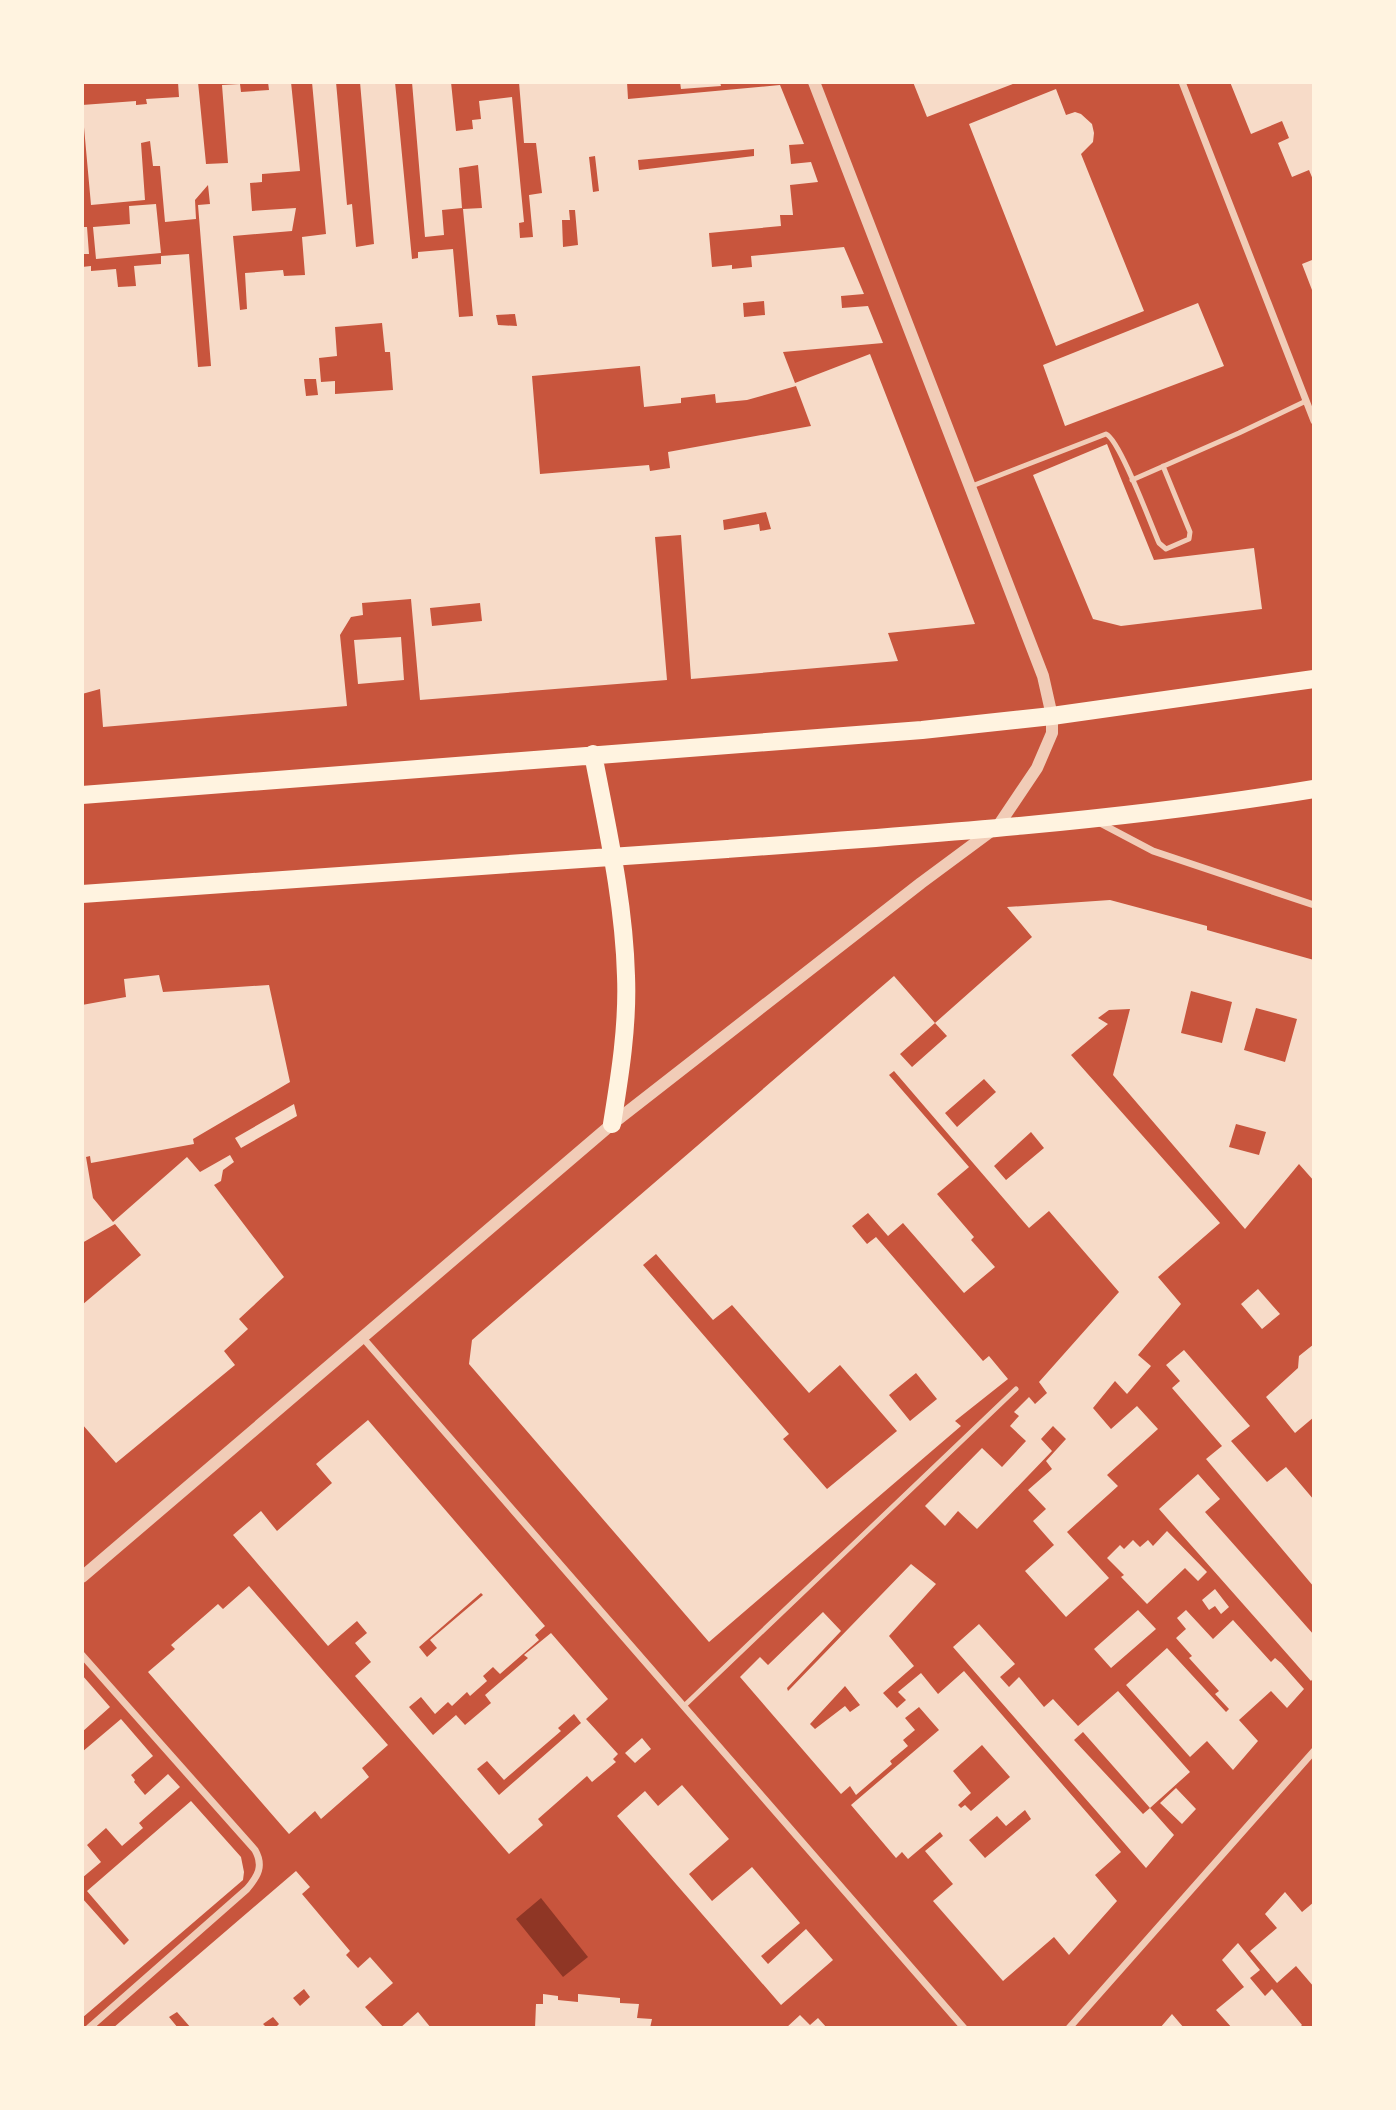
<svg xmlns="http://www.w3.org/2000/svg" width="1396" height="2110" viewBox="0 0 1396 2110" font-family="Helvetica,sans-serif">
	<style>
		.water { fill: #8f3625 }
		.building { fill: #f7dbc8; fill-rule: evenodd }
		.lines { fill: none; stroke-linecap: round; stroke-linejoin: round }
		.service { stroke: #f1ccb7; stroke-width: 5 }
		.minor { stroke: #f1ccb7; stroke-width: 7 }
		.tertiary { stroke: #f1ccb7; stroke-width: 12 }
		.primary { stroke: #fff3e0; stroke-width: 18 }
	</style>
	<rect width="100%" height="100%" fill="#c8553d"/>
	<path class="water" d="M541,1898L588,1957L563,1977L516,1919Z"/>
	<path class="building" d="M178,82H198L206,164L228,163L222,85L240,84L241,92L269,90L268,82H291L300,171L262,174V182L250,183L252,211L296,208L292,231L233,236L240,310L247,309L245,273L283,270L284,276L305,275L302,237L326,234L312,82H336L347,205L352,204L356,247L374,244L360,82H395L412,259L418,258V252L453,249L459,317L473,316L463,209L482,208L478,165L459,168L462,208L442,210L444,235L425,237L412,82H451L456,131L473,129L472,120L481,119L479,101L512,97L524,222L519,223L520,238L533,237L529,195L542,193L536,143H524L519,82H627L628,99L780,85L804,144L789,145L791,164L811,162L818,182L790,185L793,215H780L781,226L709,233L712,267L732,265V269L752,267L751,256L844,247L864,294L841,296L842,308L868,306L883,343L783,352L795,383L870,354L975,624L888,633L898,661L691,679L681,535L655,537L667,680L420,700L411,599L362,603L363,615L351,617L340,635L347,706L103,727L100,689L82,694V267L91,266V271L116,269L118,287L136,286L134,266L161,264V256L189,254L198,367L211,366L198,205L210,204L208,185L195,200L196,219L165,222L160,166H153L150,141L141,143L145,200L91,205L82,105L136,101V105L147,104L146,99L179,97ZM754,149V156L639,170L638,160ZM595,156L599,191L593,192L589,157ZM569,210H575L578,245L563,247L562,220H570ZM764,301L765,315L744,317L743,303ZM515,314L517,326L498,325L496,315ZM382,323L385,352H390L393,390L335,394V381L321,382L319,358L337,356L335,327ZM640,366L644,407L681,403V398L715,394L716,403L747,400L796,386L811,426L668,452L670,468L650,471L649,465L540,474L532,376ZM304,379H316L318,395L306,396ZM766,512L771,529L760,531L759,524L724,530L723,520ZM480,603L482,621L432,626L430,608Z
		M680,82H720L721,86L681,89Z
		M913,82H1018L927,117Z
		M1230,82H1314V182L1309,170L1292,177L1278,143L1289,138L1282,121L1251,134Z
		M1056,89L1066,115L1075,112L1081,114L1092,124L1094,133L1093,142L1081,154L1144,311L1056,346L969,124Z
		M156,204L161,253L96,259L93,227L130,224L129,206Z
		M82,227H87L89,254H82Z
		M1312,260L1314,289L1312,290L1302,264Z
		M1198,303L1224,366L1065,426L1043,365Z
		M1107,444L1154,560L1254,548L1262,609L1121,626L1093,619L1033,475Z
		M401,637L404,680L358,684L354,640Z
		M1110,900L1207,926V930L1314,960V1181L1299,1164L1245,1229L1113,1075L1130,1009L1109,1010L1098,1018L1108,1024L1071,1055L1220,1223L1158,1277L1181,1304L1138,1355L1151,1366L1127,1394L1115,1381L1093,1408L1111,1429L1137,1406L1158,1429L1107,1475L1118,1486L1067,1532L1109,1578L1066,1617L1025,1571L1054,1545L1033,1521L1046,1509L1028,1490L1052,1469L1046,1461L1066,1439L1053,1426L1041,1439L1052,1451L977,1529L958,1511L945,1526L925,1506L982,1448L1002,1467L1026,1441L1010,1426L1019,1416L1014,1412L1029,1397L1035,1404L1047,1393L1039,1382L1119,1292L1049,1211L1029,1228L894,1071L889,1075L969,1167L937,1194L974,1237L971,1240L995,1267L964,1293L903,1223L888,1236L868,1213L852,1226L867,1244L876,1237L983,1361L989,1356L1008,1379L955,1421L961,1426L709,1642L469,1364L472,1340L894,976L935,1023L900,1054L912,1067L947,1036L935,1023L1032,937L1007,907ZM1191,991L1232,1002L1222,1043L1181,1033ZM1256,1008L1297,1019L1285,1062L1244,1050ZM984,1079L996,1092L957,1127L945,1113ZM1236,1124L1266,1132L1259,1155L1229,1147ZM1031,1132L1044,1148L1006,1180L994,1166ZM656,1254L713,1320L732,1305L809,1393L840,1365L897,1431L827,1489L783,1439L789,1434L643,1265ZM916,1373L937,1399L910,1421L889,1395Z
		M159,975L163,992L269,985L290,1082L193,1139L194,1144L91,1163L90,1156L86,1157L93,1198L113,1222L187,1157L200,1172L230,1155L234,1162L223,1170L221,1181L214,1185L284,1277L239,1319L248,1329L224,1351L235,1365L116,1463L82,1424V1305L141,1255L115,1224L82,1243V1005L126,997L124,979Z
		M294,1104L297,1116L241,1148L235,1138Z
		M1258,1289L1280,1314L1262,1329L1241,1304Z
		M1314,1344V1417L1295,1433L1266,1397L1298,1368L1299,1356Z
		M1184,1350L1250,1426L1231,1441L1267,1482L1286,1467L1314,1500V1587L1206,1459L1222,1446L1172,1388L1180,1381L1166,1365Z
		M368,1420L545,1626L535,1635L539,1640L500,1674L493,1667L483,1676L487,1681L470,1696L467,1692L452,1706L448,1702L435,1714L421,1697L409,1707L433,1735L456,1715L465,1725L491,1703L485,1695L528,1658L524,1655L551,1633L608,1699L586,1719L618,1754L613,1759L616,1762L592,1782L587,1776L538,1819L543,1825L509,1854L355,1676L371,1662L355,1643L367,1633L357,1621L328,1646L233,1535L261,1511L277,1531L332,1483L316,1464ZM481,1593L483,1595L430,1640L437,1648L427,1657L419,1647ZM574,1714L581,1723L499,1795L477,1769L487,1761L504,1780L561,1731L558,1728Z
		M1198,1474L1220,1499L1205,1512L1314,1635V1677L1311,1681L1159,1509Z
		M1167,1531L1207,1572L1198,1581L1185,1568L1147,1604L1121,1577L1124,1575L1107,1558L1120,1545L1124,1549L1133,1540L1140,1547L1148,1540L1153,1546Z
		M911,1564L936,1584L889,1636L914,1666L883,1693L897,1708L906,1700L898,1692L921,1673L938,1694L964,1671L1121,1852L1095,1875L1117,1901L1069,1955L1054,1937L1003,1981L933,1901L953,1884L925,1851L943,1836L940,1832L908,1859L902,1852L896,1858L851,1805L939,1730L919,1707L905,1718L915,1730L903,1740L908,1746L890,1761L892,1764L856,1795L850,1786L841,1794L740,1677L760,1657L768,1665L823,1612L841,1631L787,1688L788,1691ZM845,1686L860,1705L850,1712L845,1706L815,1729L810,1724ZM982,1745L1010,1777L971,1811L965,1805L961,1808L958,1805L971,1793L953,1771ZM1025,1810L1031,1819L985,1858L969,1840L997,1816L1006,1826Z
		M249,1586L388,1745L362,1768L369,1777L321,1819L315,1811L289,1834L148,1672L175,1649L171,1645L218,1604L223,1609Z
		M1215,1589L1229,1607L1221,1614L1215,1606L1209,1610L1202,1600Z
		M1138,1610L1156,1629L1111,1668L1094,1649Z
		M1186,1610L1213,1639L1233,1620L1271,1662L1275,1658L1281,1663L1304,1689L1287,1708L1271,1691L1239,1720L1258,1741L1233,1770L1207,1741L1190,1757L1126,1685L1167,1648L1226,1712L1229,1709L1215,1694L1219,1691L1189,1658L1192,1656L1176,1638L1186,1629L1177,1618Z
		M979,1624L1015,1664L1000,1677L1009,1687L1019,1677L1044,1707L1053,1699L1078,1726L1118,1691L1190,1772L1150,1808L1174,1835L1146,1868L953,1647ZM1083,1732L1150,1808L1143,1814L1074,1740Z
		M82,1675L110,1707L82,1732Z
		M121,1719L153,1756L131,1775L135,1780L134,1782L145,1795L168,1774L180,1787L139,1823L143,1828L122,1846L106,1828L87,1845L101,1862L82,1878V1752Z
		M642,1738L651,1749L635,1763L625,1753Z
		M682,1785L729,1839L689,1874L712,1901L752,1867L800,1923L761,1956L768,1964L806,1929L833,1960L781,2005L617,1816L645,1791L658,1806Z
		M1176,1788L1196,1809L1182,1824L1160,1803Z
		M191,1801L241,1857L244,1872L243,1880L82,2018V1898L124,1945L129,1940L87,1891Z
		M296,1871L310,1887L302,1894L350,1951L346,1955L358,1968L370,1957L393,1983L365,2007L384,2028H275L279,2024L273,2017L263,2024L267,2028H191L177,2012L169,2017L178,2028H113ZM304,1989L310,1997L300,2006L293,1998Z
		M1285,1892L1302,1912L1314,1902V1987L1296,1966L1277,1983L1250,1951L1277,1928L1265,1914Z
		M1238,1943L1260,1970L1250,1978L1265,1996L1272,1989L1302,2025L1299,2028H1232L1216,2010L1244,1987L1222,1960Z
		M543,1994L558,1996V2000L578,2002V1994L620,1998V2003L639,2004L637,2018L652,2019L650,2028H535L536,2004H543Z
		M418,2012L431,2028H400Z
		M1172,2014L1184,2028H1160Z
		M800,2015L810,2025L818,2018L827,2028H786Z"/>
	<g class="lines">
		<path class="service" d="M1132,480L1239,433L1306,401
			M972,486L1106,434C1120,440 1151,525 1159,543L1166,549L1189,539L1190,532L1163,466
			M684,1706L1016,1389"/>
		<path class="minor" d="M1182,82L1314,421
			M1100,823L1153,851L1314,905
			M363,1338L964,2028
			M82,1655L255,1850C264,1866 258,1876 247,1889L89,2028
			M1069,2028L1314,1751"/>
		<path class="tertiary" d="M82,1577L612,1124L921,883L998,826L1037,768L1052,733V716L1043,676L814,82"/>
		<path class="primary" d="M593,754C607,827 624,901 626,976C628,1025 620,1075 612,1124
			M82,795L922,730L1052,716L1314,679
			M82,894C297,878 512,864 727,849C923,835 1120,821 1314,789"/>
	</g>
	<rect width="1396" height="2110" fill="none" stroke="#fff3e0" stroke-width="168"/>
</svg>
